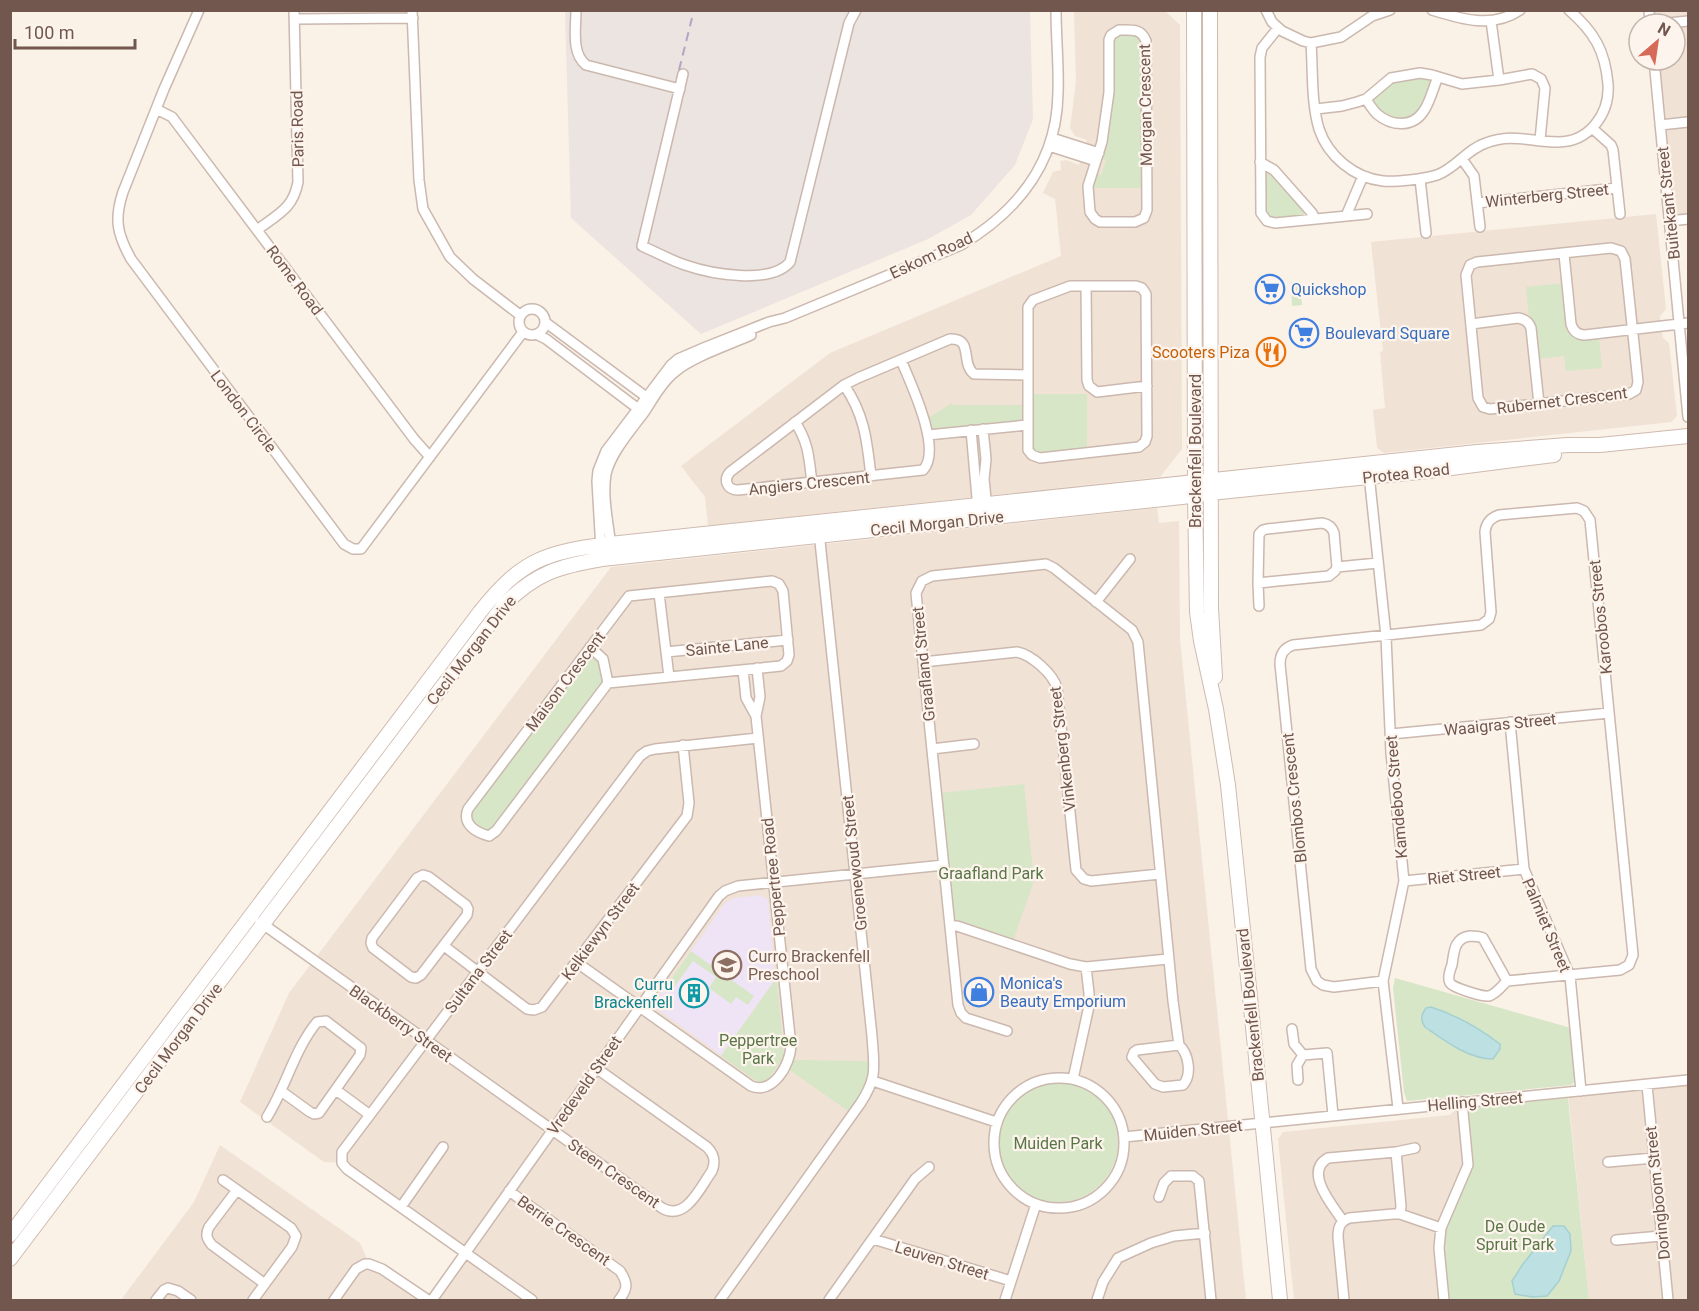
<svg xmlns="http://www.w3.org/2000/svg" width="1699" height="1311" viewBox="0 0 1699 1311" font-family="Roboto,sans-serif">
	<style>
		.residential { fill: #f1e2d6 }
		.industrial { fill: #ebe4e0 }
		.education { fill: #eee4f6 }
		.green { fill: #d7e6c7 }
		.water { fill: #bde0e2; stroke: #a5d0d2; stroke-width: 1.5 }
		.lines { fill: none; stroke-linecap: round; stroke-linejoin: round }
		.street-casing { stroke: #cbb8ae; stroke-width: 12 }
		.secondary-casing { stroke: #cfbaaf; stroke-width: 16 }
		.street { stroke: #fff; stroke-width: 9 }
		.secondary { stroke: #fff; stroke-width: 14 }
		.rail { stroke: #b3a6c3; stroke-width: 2; stroke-dasharray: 9 6; stroke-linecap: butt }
		.labels { text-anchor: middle; stroke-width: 4.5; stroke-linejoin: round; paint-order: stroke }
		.street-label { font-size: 16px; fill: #71574e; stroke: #fdf5ed }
		.shop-label { font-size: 16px; fill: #366cbe; stroke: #fdf5ed; text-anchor: start }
		.food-label { font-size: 16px; fill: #c56008; stroke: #fdf5ed; text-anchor: end }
		.park-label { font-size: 16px; fill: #5a7647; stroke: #fdf5ed }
		.education-label { font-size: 16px; fill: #785e54; stroke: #fdf5ed; text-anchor: start }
		.culture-label { font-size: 16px; fill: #0d838f; stroke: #fdf5ed; text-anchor: end }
	</style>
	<rect width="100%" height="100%" fill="#faf1e7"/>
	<path class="residential" d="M1074,11H1165L1180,25L1182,449L1160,477L708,526L705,497L681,466L830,353L1061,256L1055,199L1043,193L1053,172L1061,170L1060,161L1066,160L1079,165L1087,140L1075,136L1070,128L1076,81Z
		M1648,11H1688V219L1669,221L1653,60H1675V24H1649Z
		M1656,214L1666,309L1660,316L1663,338L1669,343L1677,416L1671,422L1384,453L1377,448L1373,410L1385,408L1380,352L1383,351L1371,242Z
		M1157,508L1159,523L1179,521L1180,639L1246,1300H431L464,1253L341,1163L324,1162L240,1102L289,993L611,567Z
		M1688,1081V1300H1589L1568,1092Z
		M1462,1103L1467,1153L1461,1182L1444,1300H1294L1278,1139L1283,1132L1450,1115Z
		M220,1145L360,1243L369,1263L429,1300H121L194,1202Z"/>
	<path class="industrial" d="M565,11H1030L1033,119L1015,165L971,215L928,239L701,334L571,218Z"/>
	<path class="education" d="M761,895L768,900L775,980L721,1055L657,1009L655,1002L725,903L734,898Z"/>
	<path class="green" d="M1120,36L1135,35L1141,41V188H1092L1096,173L1101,175L1106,161L1102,159C1114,121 1115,82 1114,42L1116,38Z
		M1422,76L1429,78L1431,82C1426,97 1421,121 1401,121C1397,121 1391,117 1387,115C1379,112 1374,106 1372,98L1392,82Z
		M1269,171L1304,209V216L1273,220L1265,214V173Z
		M1300,281L1302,305L1292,306L1291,282Z
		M1564,283L1568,325L1599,337L1602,368L1566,371L1564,356L1538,359L1529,318L1526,287Z
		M1031,394H1087V450L1038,455L1031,449Z
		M952,403L953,405H1024C1024,413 1024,419 1016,422L939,430C931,429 930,425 928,418Z
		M592,656C601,662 605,674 601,685L493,829L487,832L472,823L470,814L588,657Z
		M1024,784L1034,881L1013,941L959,922L953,916L940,793Z
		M691,951L754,996L748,1005L736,997L731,1004L709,988L716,977L693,961L672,990L666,986Z
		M1395,978L1571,1028L1577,1080L1571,1085L1407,1101L1404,1092L1393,988Z
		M775,980L777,981L784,1056L768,1080L763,1082H758L721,1056Z
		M792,1060L869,1061C869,1082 860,1095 848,1111L788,1069Z
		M998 1142a60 60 0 1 1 120 0a60 60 0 1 1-120 0Z
		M1568,1098L1589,1300H1448L1443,1242V1235L1470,1173C1474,1155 1470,1135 1468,1116L1470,1110L1476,1107Z"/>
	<path class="water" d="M1431,1007C1456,1015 1479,1028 1500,1044V1049L1493,1059C1468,1059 1444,1040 1425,1027C1420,1020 1421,1015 1426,1008Z
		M1553,1226H1564L1570,1234L1571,1251L1559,1281L1547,1296L1532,1297L1515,1294L1512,1281L1523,1264Z"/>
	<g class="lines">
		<g class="street-casing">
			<path id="street" d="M199,10L164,89L123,192C114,219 117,234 131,259L344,544L353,549H361L523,332
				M412,10L419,180L423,209L450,257L473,279L520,315
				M576,10C576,28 571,53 586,65L680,89
				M1266,10L1272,22L1282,31L1303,41L1311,43L1341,37L1372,16L1390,10
				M1432,10C1461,19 1492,29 1520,10
				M1649,10L1650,24
				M295,19L413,18
				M1491,21L1499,80
				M1659,24L1688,21
				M1278,28L1262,48L1260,57L1261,213L1267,221L1275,223L1367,214
				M1119,30C1131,30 1141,28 1146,41L1147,210L1144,218L1135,222H1100L1095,219L1090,212L1088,186L1102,142L1109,92V40L1111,35Z
				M1311,43C1313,71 1311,102 1319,129C1328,156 1354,178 1383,181C1392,182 1401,181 1410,180C1419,179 1428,178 1437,175C1455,169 1467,149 1486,143C1512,133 1531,142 1558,142C1589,142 1610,114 1608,84C1605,50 1594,32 1569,10
				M1654,60L1688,417
				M683,74L642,246C656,252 670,260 685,265C711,274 771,285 790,262L849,23L856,10
				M1366,99C1369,104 1373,110 1377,114C1391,126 1412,128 1423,112C1430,103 1433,88 1438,77
				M156,109L172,117L178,125L414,439L430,457
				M1316,109L1342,106L1357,102L1366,99L1391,78L1420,73L1432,75L1462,84L1499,80L1532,74L1541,79L1545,88L1540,140
				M1660,125L1688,122
				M1592,128L1611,145L1613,150L1620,214
				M1052,138L1099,153
				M1049,146L1096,161
				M1462,159L1474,176L1480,227
				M1260,162L1274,170L1312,213L1315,219
				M1420,179L1426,233
				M1477,203L1617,188
				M1346,216L1363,176
				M1670,221L1688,219
				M257,230C278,214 293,209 298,182L294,10
				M1611,248L1621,251L1625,259L1638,382L1636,390L1629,394L1490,409L1483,407L1478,398L1466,275L1470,265L1477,262Z
				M1564,254L1571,324C1573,331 1578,335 1585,335L1688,323
				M1070,286H1136L1142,288L1146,294L1147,436L1145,442L1139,447L1040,458L1032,455L1028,450V307L1033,300Z
				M1086,286L1087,380L1089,386L1097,392L1147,386
				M519 322a13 13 0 1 1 26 0a13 13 0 1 1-26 0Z
				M545,322L649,399
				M1471,324L1518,318C1525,319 1529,322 1531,328L1539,404
				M536,334L546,339L641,411
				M901,360C910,382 943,450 923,470L738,490C727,490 723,480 730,472L844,385L858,378L950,339C974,338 960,363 974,374L1027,375
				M844,385C865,415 867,442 871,476
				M795,422C809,443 809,459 812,483
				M983,429L986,459L984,479L987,509
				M971,430L978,509
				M928,435L1027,425
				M1364,475L1365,478L1370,484L1386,636L1391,753L1404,881L1383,981L1398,1108
				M611,548C609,525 602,498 606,474C611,452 632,429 645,411C654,397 663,381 676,371C692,357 731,344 751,335
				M601,550L597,481L598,471L606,451L671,365L678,359L706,347L769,322L785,318L961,245C1018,211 1057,162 1058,93C1059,66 1056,38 1056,10
				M1337,567L1334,533C1332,527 1328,524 1322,523L1267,529L1263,530L1259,534L1258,583L1329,576L1335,571L1337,567L1378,563
				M772,581L779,584L783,591L789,655L787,661L781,666L608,683L496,831L489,836C475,832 462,824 468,809L629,596Z
				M1258,583L1259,606
				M659,593L669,677
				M1096,602L1130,559
				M590,647L603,659L608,683
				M666,652L788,640
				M923,662L1017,652C1032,655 1053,674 1057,688L1076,870L1084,879L1091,881L1160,874
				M743,670L746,698L756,716
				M1510,722L1524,869L1570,976L1581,1091
				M1391,734L1609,713
				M932,749L974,744
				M423,875L429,877L466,905L468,909L467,915L421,975L416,978L411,977L373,948L371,943L372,938L417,878Z
				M1404,881L1524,869
				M260,922L662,1208C686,1222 701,1186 712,1171C716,1161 714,1154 707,1147L596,1068
				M950,926H957L1070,964L1086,967L1168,959
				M444,946L527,1009L534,1010L542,1007L687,816L689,803L683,745
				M576,962L751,1086C773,1095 790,1065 791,1046L756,716L760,697L757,668
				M1383,981L1334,987L1323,985L1317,981L1311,969L1280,664C1280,654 1284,648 1293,645L1481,625L1489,619L1491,612L1485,532C1486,523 1490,518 1499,515L1577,508L1584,511L1590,520L1633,955L1629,965L1620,970L1507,981C1502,986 1496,994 1489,996C1483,997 1453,988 1450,983C1447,978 1450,970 1452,965C1454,952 1454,938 1470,936C1475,936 1478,936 1483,938L1507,981
				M1292,1029L1294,1044L1303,1055
				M1007,1031L966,1018L961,1013L958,1005L916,593L922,581L932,576L1046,564L1054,568L1132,630L1138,642L1173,1001L1179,1045L1137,1050L1134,1052L1132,1057L1155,1084L1163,1087L1183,1085C1192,1075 1189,1054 1179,1045
				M994 1143a65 65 0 1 1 130 0a65 65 0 1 1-130 0Z
				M1073,1079L1089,1006V993L1086,967
				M1298,1080L1297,1065L1303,1055L1327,1053L1333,1115
				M873,1081L996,1122
				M1647,1085L1668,1300
				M336,1090L370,1115
				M267,1117C286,1087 294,1050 317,1022L326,1021L361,1048L360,1055L319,1113L314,1114L310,1112L281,1091
				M1124,1137L1688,1080
				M1396,1152L1415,1148
				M1608,1162L1654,1158
				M223,1180L291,1228L296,1236L292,1247L253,1300
				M237,1190L209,1227C205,1235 207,1239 212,1245L265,1284
				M509,1191L620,1271C628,1283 628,1289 619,1300
				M1159,1197L1164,1183L1171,1176H1193L1199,1181L1211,1300
				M401,1207L443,1147
				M1343,1221C1333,1206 1303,1172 1328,1158L1396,1152L1401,1206L1400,1214
				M873,1239L1011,1281
				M1616,1240L1661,1236
				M156,1300L164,1290L168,1288L178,1291L191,1300
				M334,1300L356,1269L365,1264H369L382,1269L428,1300
				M432,1300L719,896L725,891L738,886L944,865
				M532,1300L347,1169L342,1163V1152L640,756L647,751L655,749L758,738
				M720,1300L860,1104C878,1077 874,1067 872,1036L819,532
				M829,1300L915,1179L929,1167
				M1005,1300L1036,1204
				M1097,1300L1103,1282L1118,1258L1151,1243L1174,1236L1205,1233
				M1344,1300L1338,1237C1338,1227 1340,1222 1349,1218L1393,1214H1400L1441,1228
				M1444,1300L1439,1248L1441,1228L1468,1165L1462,1102"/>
		</g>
		<g class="secondary-casing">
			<path id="secondary" d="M1194,10L1195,495L1197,612L1201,641L1216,709L1228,785L1251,1007L1280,1300
				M1210,10L1211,608L1215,677
				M10,1235L480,612C522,559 546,552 610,544L1477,452L1568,445H1600L1688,436
				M10,1259L504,605C535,573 560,566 602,559L1182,497L1210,493L1428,471L1554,455"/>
		</g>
		<use href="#street" class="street"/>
		<use href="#secondary" class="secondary"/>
		<path class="rail" d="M679,70L692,18"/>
	</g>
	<defs>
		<g id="supermarket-ring" transform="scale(1.5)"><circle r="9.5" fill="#fdf5ed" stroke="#3f7fe0" stroke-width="1.5"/><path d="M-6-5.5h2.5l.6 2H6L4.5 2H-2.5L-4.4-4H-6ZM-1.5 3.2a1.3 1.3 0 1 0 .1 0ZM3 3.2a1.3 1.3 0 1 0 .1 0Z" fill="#3f7fe0"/></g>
		<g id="restaurant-ring" transform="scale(1.5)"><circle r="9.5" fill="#fdf5ed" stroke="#e8710a" stroke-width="1.5"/><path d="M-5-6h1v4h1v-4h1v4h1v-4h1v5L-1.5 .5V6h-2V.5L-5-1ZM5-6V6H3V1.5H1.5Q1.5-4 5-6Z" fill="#e8710a"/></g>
		<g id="school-ring" transform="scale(1.5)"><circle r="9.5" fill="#fdf5ed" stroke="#8d6e63" stroke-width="1.5"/><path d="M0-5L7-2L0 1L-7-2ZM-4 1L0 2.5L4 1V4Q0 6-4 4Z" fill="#8d6e63"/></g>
		<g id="shop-ring" transform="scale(1.5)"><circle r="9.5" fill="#fdf5ed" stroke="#3f7fe0" stroke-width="1.5"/><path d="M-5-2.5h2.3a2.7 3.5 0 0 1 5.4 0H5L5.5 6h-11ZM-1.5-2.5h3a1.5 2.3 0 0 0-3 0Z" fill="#3f7fe0"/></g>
		<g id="building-ring" transform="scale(1.5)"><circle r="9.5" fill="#fdf5ed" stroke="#0f9aa8" stroke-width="1.5"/><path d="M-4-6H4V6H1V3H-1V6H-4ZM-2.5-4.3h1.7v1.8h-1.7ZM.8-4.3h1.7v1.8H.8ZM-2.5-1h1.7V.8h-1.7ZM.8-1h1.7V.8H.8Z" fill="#0f9aa8"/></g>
	</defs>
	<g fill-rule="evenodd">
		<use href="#supermarket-ring" x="1270" y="289"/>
		<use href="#supermarket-ring" x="1304" y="333"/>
		<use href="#restaurant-ring" x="1271" y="352"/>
		<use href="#school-ring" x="727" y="965"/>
		<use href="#shop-ring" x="979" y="992"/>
		<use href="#building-ring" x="694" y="993"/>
	</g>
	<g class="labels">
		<g class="street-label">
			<text transform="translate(1145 105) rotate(-91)" y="6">Morgan Crescent</text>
			<text transform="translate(297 129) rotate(-91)" y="6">Paris Road</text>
			<text transform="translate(1547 195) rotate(-6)" y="6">Winterberg Street</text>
			<text transform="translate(1668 203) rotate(-96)" y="6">Buitekant Street</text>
			<text transform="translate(931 255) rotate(-25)" y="6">Eskom Road</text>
			<text transform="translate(295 280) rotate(53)" y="6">Rome Road</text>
			<text transform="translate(1562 400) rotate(-7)" y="6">Rubernet Crescent</text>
			<text transform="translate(244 411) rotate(53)" y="6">London Circle</text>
			<text transform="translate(1195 451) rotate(-90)" y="6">Brackenfell Boulevard</text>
			<text transform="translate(1406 473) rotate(-6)" y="6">Protea Road</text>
			<text transform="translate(809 483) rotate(-6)" y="6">Angiers Crescent</text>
			<text transform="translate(937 523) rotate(-6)" y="6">Cecil Morgan Drive</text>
			<text transform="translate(1600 617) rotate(-96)" y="6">Karoobos Street</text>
			<text transform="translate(727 646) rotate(-6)" y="6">Sainte Lane</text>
			<text transform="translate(471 650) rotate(-52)" y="6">Cecil Morgan Drive</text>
			<text transform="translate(923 664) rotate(-96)" y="6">Graafland Street</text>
			<text transform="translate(565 681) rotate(-53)" y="6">Maison Crescent</text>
			<text transform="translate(1500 724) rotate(-6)" y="6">Waaigras Street</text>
			<text transform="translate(1062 749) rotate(-97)" y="6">Vinkenberg Street</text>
			<text transform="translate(1396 797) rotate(-95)" y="6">Kamdeboo Street</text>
			<text transform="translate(1294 798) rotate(-96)" y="6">Blombos Crescent</text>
			<text transform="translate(854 863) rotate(-96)" y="6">Groenewoud Street</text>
			<text transform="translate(1464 875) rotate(-6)" y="6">Riet Street</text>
			<text transform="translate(773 877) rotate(-96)" y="6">Peppertree Road</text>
			<text transform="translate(1547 925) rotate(67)" y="6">Palmiet Street</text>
			<text transform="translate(600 931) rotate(-53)" y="6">Kelkiewyn Street</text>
			<text transform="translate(478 971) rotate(-53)" y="6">Sultana Street</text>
			<text transform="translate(1250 1005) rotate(-96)" y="6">Brackenfell Boulevard</text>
			<text transform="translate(401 1023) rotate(35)" y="6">Blackberry Street</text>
			<text transform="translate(178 1038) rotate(-53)" y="6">Cecil Morgan Drive</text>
			<text transform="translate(584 1085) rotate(-55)" y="6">Vredeveld Street</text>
			<text transform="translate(1475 1101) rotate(-5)" y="6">Helling Street</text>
			<text transform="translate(1193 1130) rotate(-6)" y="6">Muiden Street</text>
			<text transform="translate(614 1173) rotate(35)" y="6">Steen Crescent</text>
			<text transform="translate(1657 1193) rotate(-96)" y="6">Doringboom Street</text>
			<text transform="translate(564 1230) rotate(35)" y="6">Berrie Crescent</text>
			<text transform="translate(942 1260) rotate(17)" y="6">Leuven Street</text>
		</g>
		<g class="shop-label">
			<text x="1291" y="295">Quickshop</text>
			<text x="1325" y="339">Boulevard Square</text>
			<text x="1000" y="989">Monica's<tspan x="1000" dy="18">Beauty Emporium</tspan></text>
		</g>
		<g class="food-label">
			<text x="1250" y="358">Scooters Piza</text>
		</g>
		<g class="park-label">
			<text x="991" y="879">Graafland Park</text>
			<text x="758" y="1046">Peppertree<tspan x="758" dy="18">Park</tspan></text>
			<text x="1058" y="1149">Muiden Park</text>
			<text x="1515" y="1232">De Oude<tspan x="1515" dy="18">Spruit Park</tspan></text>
		</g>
		<g class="education-label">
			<text x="748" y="962">Curro Brackenfell<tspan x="748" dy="18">Preschool</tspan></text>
		</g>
		<g class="culture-label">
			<text x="673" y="990">Curru<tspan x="673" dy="18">Brackenfell</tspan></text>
		</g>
	</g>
	<rect width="1699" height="1311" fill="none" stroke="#71574e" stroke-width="24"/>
	<g transform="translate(1657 42) rotate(29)"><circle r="28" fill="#fdf5ed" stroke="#c5b6ad" stroke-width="1.5"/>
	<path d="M0-4.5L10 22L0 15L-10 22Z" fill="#d76959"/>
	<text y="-9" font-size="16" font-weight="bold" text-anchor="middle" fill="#71574e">N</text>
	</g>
	<path d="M15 39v9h120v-9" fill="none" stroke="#71574e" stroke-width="3"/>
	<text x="24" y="39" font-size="18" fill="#71574e" stroke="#fdf5ed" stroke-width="4.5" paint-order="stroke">100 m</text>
</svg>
